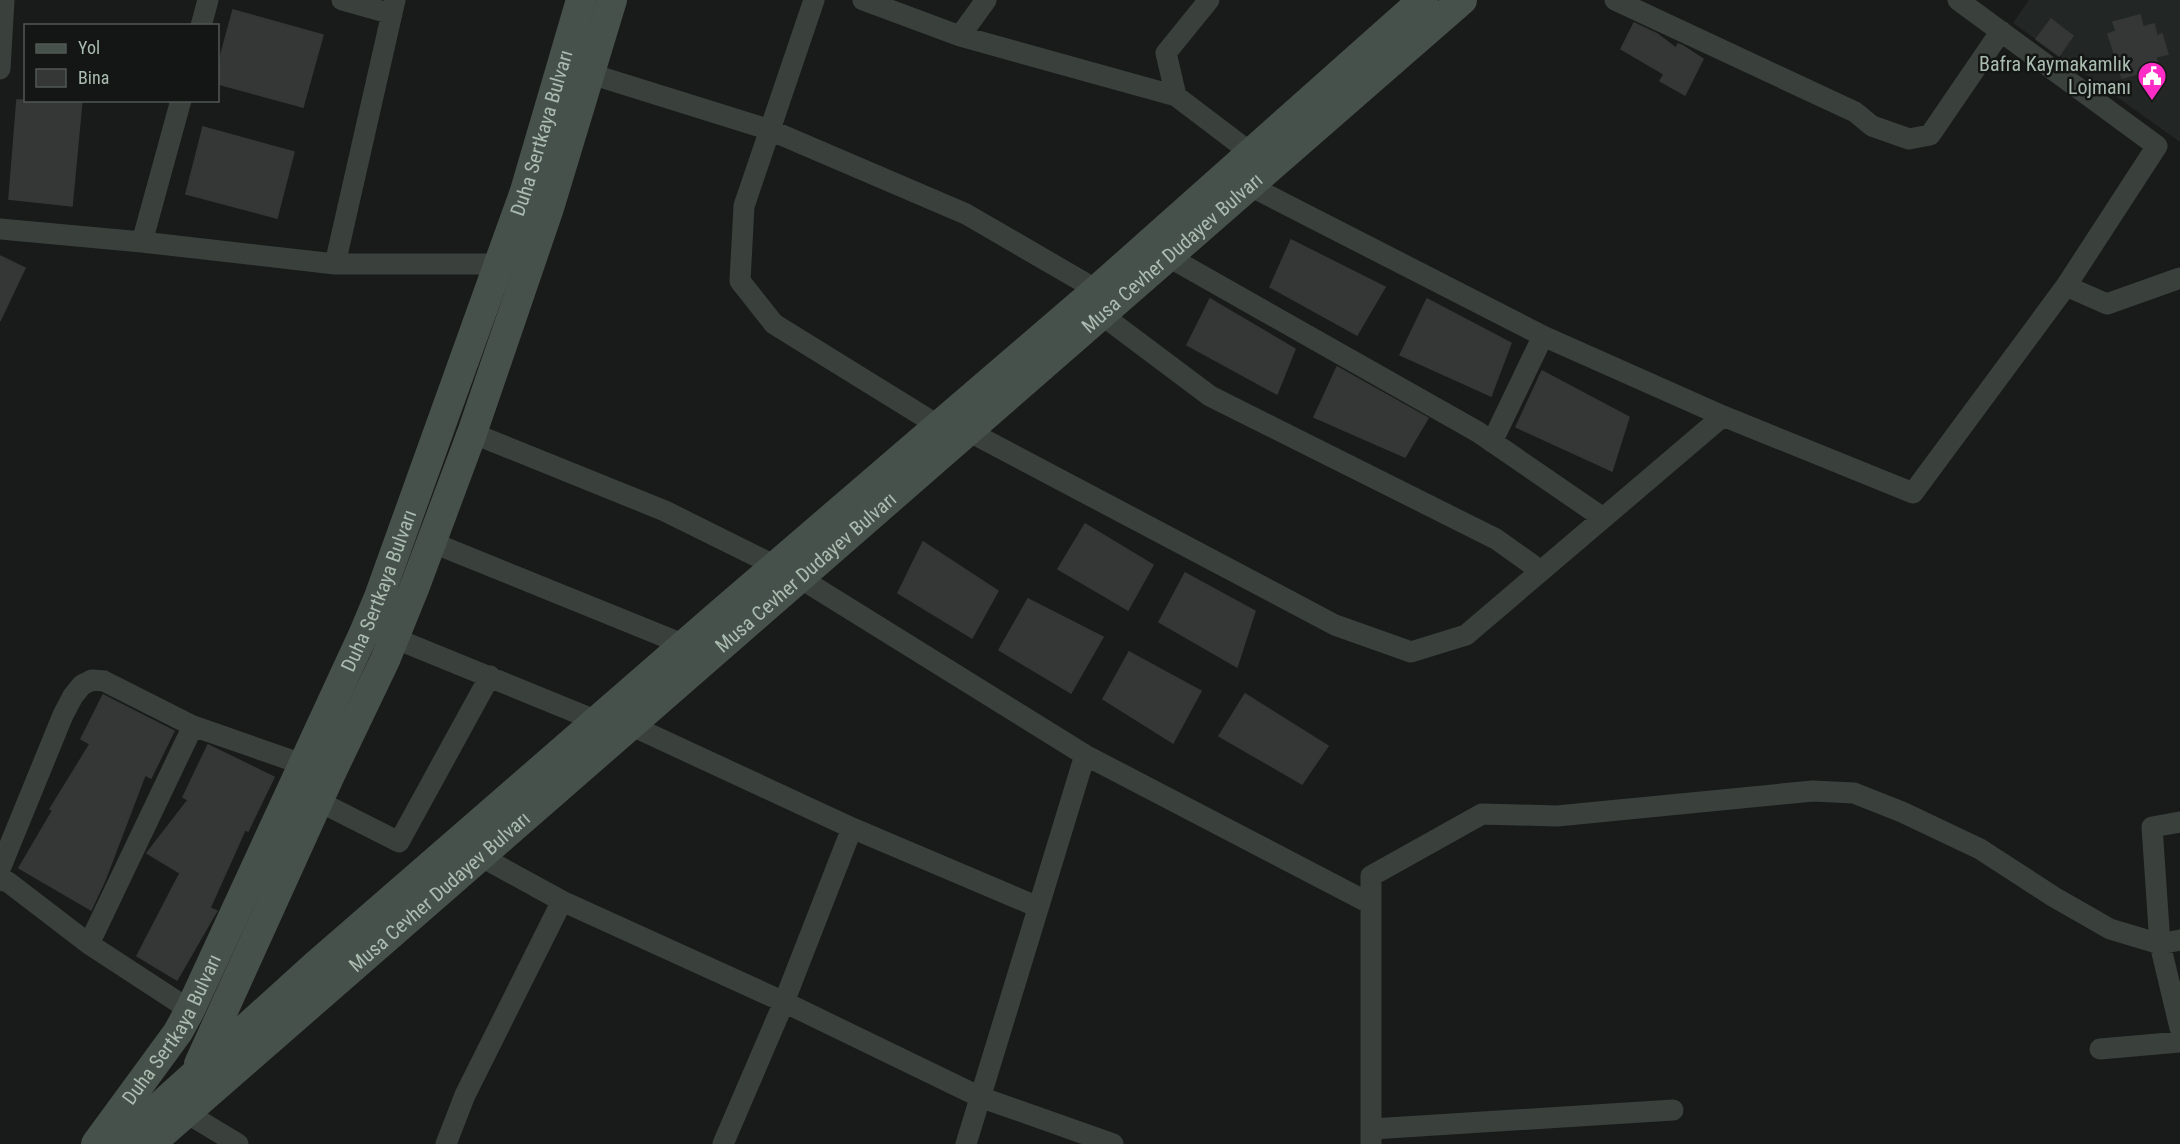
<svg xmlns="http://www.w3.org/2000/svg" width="2180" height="1144" viewBox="0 0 2180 1144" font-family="'Roboto Condensed',sans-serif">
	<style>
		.built { fill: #222624 }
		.building { fill: #343736; stroke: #333836; stroke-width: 1.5 }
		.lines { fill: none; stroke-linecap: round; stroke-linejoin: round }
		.minor { stroke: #3a413d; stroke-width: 21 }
		.secondary { stroke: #47514b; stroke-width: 30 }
		.labels { text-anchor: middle; stroke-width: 5; stroke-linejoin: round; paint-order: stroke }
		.poi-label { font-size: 20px; fill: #aabcb0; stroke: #141615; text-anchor: end }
		.street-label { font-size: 20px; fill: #aabcb0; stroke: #141615 }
	</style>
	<rect width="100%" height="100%" fill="#191b1a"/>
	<path class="built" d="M2029,0H2180V142L2013,23Z"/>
	<path class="building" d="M233,10L323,35L303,107L218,84V65Z
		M2140,15L2143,27L2154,24L2157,36L2162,34L2168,54L2156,57L2159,68L2122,78L2108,34L2116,31L2113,22Z
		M2051,19L2073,36L2059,56L2036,39Z
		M1634,23L1657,34L1676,48L1678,44L1683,46L1703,59L1685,95L1660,81L1664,74L1621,49Z
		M17,100H82L72,206L9,199Z
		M203,127L294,152L277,218L186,194Z
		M1291,240L1385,287L1357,335L1270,287Z
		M0,256L25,268L0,321Z
		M1210,299L1295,349L1277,394L1187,345Z
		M1427,299L1511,343L1491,396L1400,355Z
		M1337,367L1428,418L1405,457L1314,417Z
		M1542,371L1629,417L1612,471L1516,427Z
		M1085,524L1153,565L1128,610L1058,569Z
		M923,542L998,591L972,638L898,593Z
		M1185,573L1255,611L1237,667L1159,622Z
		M1028,599L1103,637L1071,693L999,650Z
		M1129,652L1201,691L1173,743L1103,699Z
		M1245,694L1328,746L1302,784L1219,736Z
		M103,695L174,731L151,778L145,775L105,880L91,910L19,868L53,810L50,809L90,744L81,739Z
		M208,745L274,777L248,831L245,830L210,908L217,911L215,914L177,980L137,956L180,873L147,853L188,800L183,797Z"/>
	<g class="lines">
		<path class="minor" d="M342,0L392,14
			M814,0L744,206L740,281L774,324L939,426
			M863,0L960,36L1176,96L1251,153
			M1615,0L1855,112L1872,126L1909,139L1930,135L2001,31
			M201,26L208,0
			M960,36L986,0
			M0,69L4,0
			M591,74L770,130L966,214L1097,290
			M1176,96L1166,53L1209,0
			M1250,186L1543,336L1723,416L1913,493L2066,286L2157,146L1958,0
			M0,229L142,242L335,264H499
			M142,242L181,100
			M1169,257L1478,432L1603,518
			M335,264L395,0
			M2066,286L2107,304L2180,278
			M1102,315L1210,396L1496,539L1541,571
			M968,431L1335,625L1411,652L1466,635L1723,416
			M472,433L665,511L800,578L1085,755L1371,904
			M1492,442L1543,336
			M431,542L685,645
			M394,638L597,721
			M630,725L852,828L1038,907
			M318,801L399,842L490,676
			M2180,822L2152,827L2160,944L2180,1028
			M480,856L562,901L784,1002L980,1097L1113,1144
			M0,869L63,715L73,696L82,685L92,680L104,681L193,726L302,764
			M0,880L8,882L89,944L190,1010
			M89,944L193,726
			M2100,1049L2180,1042
			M185,1112L238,1144
			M1372,1129L1673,1110
			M446,1144L465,1095L562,901
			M723,1144L784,1002L852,828
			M966,1144L1085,755
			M1371,1144V876L1482,814L1557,816L1813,791L1854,793L1902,812L1980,849L2054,897L2110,929L2160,944L2180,940"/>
		<g class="secondary">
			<path d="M199,1064L330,775L385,660L415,586L472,433L549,208L612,0"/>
			<path id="s1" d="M96,1144L178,1032L190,1010L364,633L379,597L525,191L581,0"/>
			<path d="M118,1144L315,966L722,612L1097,290L1423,0"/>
			<path id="s2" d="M150,1144L1462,0"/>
		</g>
	</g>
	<defs>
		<g id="civic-pin" transform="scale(1.5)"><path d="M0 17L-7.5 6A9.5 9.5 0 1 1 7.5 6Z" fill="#ff2dc5" stroke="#141615"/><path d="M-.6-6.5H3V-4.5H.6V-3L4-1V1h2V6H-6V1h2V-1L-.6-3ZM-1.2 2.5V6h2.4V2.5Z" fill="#fff"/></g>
	</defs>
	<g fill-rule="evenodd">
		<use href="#civic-pin" x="2152" y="76"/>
	</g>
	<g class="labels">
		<g class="poi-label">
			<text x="2131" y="71">Bafra Kaymakamlık<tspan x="2131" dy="23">Lojmanı</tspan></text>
		</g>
		<g class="street-label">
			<text dy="7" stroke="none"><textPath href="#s1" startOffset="1110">Duha Sertkaya Bulvarı</textPath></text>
			<text dy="7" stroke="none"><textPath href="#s2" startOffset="1356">Musa Cevher Dudayev Bulvarı</textPath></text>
			<text dy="7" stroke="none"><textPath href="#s2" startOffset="870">Musa Cevher Dudayev Bulvarı</textPath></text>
			<text dy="7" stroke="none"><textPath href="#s1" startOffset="624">Duha Sertkaya Bulvarı</textPath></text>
			<text dy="7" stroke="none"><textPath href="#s2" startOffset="384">Musa Cevher Dudayev Bulvarı</textPath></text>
			<text dy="7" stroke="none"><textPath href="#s1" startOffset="138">Duha Sertkaya Bulvarı</textPath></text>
		</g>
	</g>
	<rect x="24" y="24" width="195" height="78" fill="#141615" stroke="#505853" stroke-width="1.5"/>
	<rect x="36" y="44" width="30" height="9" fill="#47514b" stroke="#505853" stroke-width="1.5"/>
	<text x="78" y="54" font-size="18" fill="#aabcb0">Yol</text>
	<rect x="36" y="69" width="30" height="18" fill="#343736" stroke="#505853" stroke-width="1.5"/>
	<text x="78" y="84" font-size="18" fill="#aabcb0">Bina</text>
</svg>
